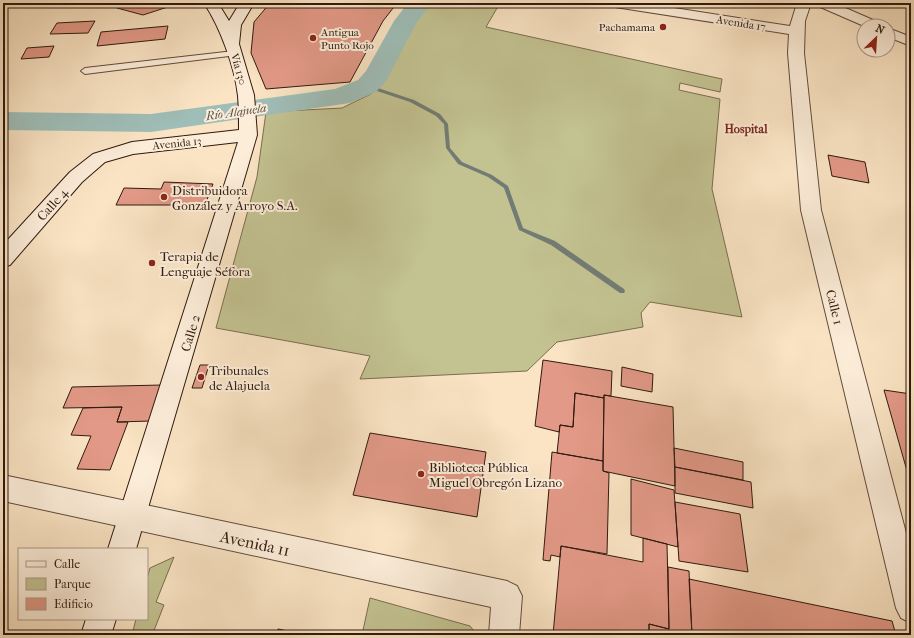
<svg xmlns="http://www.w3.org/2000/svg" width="914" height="638" viewBox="0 0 914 638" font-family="'IM FELL French Canon',serif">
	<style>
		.green { fill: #c3c291; stroke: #7a6e50 }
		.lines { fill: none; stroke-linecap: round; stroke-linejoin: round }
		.stream { fill: #737c74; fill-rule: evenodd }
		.river { fill: #9fbeb8; fill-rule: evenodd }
		.building { fill: #e29987; stroke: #301a0f }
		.lane-casing { stroke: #624c3c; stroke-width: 2 }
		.street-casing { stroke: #624c3c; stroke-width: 2 }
		.secondary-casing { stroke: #301a0f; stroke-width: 2 }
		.lane { fill: #fcedd9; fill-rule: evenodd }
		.street { fill: #fcedd9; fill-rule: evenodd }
		.secondary { fill: #fcedd9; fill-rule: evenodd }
		.poi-dot { fill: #8f2418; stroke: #fcedd9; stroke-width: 1.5 }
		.labels { text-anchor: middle; stroke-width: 4; stroke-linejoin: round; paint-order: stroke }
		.far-street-label { font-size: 11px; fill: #301a0f; stroke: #fcedd9 }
		.far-poi-label { font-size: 11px; fill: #301a0f; stroke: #fcedd9; text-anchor: end }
		.far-water-label { font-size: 12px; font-style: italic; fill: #57534a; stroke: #fcedd9 }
		.far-neighbourhood-label { font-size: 12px; font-weight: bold; fill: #7a1f14; stroke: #fcedd9 }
		.poi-label { font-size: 13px; fill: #301a0f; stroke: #fcedd9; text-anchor: start }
		.street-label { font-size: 13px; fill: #301a0f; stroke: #fcedd9 }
		.near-street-label { font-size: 16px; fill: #301a0f; stroke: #fcedd9 }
	</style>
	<rect width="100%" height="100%" fill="#fae4c4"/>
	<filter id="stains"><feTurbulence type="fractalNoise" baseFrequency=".005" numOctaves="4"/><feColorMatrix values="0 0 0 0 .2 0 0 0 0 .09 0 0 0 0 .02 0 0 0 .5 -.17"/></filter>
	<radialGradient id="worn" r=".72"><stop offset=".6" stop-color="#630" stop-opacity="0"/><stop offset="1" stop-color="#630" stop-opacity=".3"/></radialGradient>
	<path class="green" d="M429,3H500L486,27L722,79L720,92L680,83L679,90L720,99L712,189L742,317L650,302L641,313L643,327L557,342L527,371L360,379L370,356L216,328L257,177L266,112L342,108L371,94L386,74L411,25Z
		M174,557L156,602L164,605L153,633L163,635H132L136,619H147V578L150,568Z
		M370,598L470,626L477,635H362Z"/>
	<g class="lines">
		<path class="stream" d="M365,85H369L414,100L440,114L448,124L450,148L462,162L492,175L508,186L523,228L555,241L624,289L625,291L624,293H620L551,245L519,230L504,188L488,177L458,164L446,148L444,124L436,116L410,102L365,87Z"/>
		<path class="river" d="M408,3H432L417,22L386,81L376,92L350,103L151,132L3,130V112L151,114L335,89L358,80L366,71L394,21Z"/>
	</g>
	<path class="building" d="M130,3H180L143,15L117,8Z
		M270,3H397L383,21L350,82L266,89L251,53L254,22Z
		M95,21L88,33L50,34L57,23Z
		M168,26L165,39L97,46L101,32Z
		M54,46L49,57L21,59L27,48Z
		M828,155L865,162L869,183L832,176Z
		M164,182L213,184L205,205H116L124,188L161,189Z
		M543,360L612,371L611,396L604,395V398L575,393L573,427L560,425L559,432L535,426Z
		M200,365H209L202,388H192Z
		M622,367L653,374L652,392L621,386Z
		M162,385L151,421L117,422L122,407L63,408L72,387Z
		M884,390L911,394V485Z
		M575,393L604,398L603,461L557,453L560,425L573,427Z
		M604,395L673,407L675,486L603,471Z
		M122,407L117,422H128L110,470L77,469L91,436L71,435L83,408Z
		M370,433L486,452L477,517L353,495Z
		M674,448L743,462V480L675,467Z
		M552,452L603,461V471L609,473L607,554L561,546L560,557L551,555L550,561L543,560Z
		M675,467L751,482L753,508L675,493Z
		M631,479L674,490L678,547L631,535Z
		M675,502L740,514L748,572L679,561Z
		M643,538L667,544L669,629L649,624V635H553L561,546L643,562Z
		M668,567L689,571L692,635H649V624L669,629Z
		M689,579L892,621L896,635H692Z
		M278,629L307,635H276Z"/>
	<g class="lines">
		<g class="lane-casing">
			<path id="lane" d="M234,51L238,53L237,55L85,74L81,71L85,68Z"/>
		</g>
		<g class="street-casing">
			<path id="street" d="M608,3H642L790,26L797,3H811L805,21L804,53L821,210L911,552V623L901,618L896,608L801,210L788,53L789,34L615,7L610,6Z
				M816,3H834L880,23L882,26H864L818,6Z
				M888,28L911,37V46L888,37Z
				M3,475L507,581L517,586L522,596L519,635H489L491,607L3,501Z"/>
		</g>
		<g class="secondary-casing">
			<path id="secondary" d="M204,3H218L229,21L240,3H254L241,25L239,44L254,95L257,135L136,549H108L238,142L133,154L105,162L82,182L10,265L3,267V245L70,172L93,154L132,142L239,130C239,119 239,107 238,96C235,67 220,27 204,3Z
				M86,619H116L111,635H81Z"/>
		</g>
		<use href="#lane" class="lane"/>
		<use href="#street" class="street"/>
		<use href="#secondary" class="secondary"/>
	</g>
	<g class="poi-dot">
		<circle cx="663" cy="27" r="4"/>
		<circle cx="313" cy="38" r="4"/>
		<circle cx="164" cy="197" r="4"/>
		<circle cx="152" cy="263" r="4"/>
		<circle cx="201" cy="377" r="4"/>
		<circle cx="421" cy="474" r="4"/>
	</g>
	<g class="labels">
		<g class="far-street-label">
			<text transform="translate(741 23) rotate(9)" y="4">Avenida 17</text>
			<text transform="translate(239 69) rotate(74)" y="4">Vía 130</text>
			<text transform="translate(177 143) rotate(-6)" y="4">Avenida 13</text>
		</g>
		<g class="far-poi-label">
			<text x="655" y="31">Pachamama</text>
			<text x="321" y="36" text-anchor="start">Antigua<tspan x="321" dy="13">Punto Rojo</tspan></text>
		</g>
		<g class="far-water-label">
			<text transform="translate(236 112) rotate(-8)" y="4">Río Alajuela</text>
		</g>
		<g class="far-neighbourhood-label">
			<text x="746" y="133">Hospital</text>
		</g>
		<g class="poi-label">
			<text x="172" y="195">Distribuidora<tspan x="172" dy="15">González y Arroyo S.A.</tspan></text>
			<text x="160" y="261">Terapia de<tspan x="160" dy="15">Lenguaje Séfora</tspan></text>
			<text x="209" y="375">Tribunales<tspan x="209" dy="15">de Alajuela</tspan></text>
			<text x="429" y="472">Biblioteca Pública<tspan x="429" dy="15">Miguel Obregón Lizano</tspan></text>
		</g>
		<g class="street-label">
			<text transform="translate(52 204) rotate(-48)" y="5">Calle 4</text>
			<text transform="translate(835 307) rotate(76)" y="5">Calle 1</text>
			<text transform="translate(190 333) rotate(-73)" y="5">Calle 2</text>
		</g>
		<g class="near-street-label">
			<text transform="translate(255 543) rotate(12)" y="6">Avenida 11</text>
		</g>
	</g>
	<rect width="914" height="638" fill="none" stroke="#fae4c4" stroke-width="16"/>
	<rect x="4" y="4" width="906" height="630" fill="none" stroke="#301a0f" stroke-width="2"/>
	<rect x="8" y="8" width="898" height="622" fill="none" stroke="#301a0f"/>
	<rect x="18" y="548" width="130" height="72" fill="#fcedd9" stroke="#aa9988"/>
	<rect x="26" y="561" width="20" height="6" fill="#fcedd9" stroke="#aa9988"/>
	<text x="54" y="568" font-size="12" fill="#301a0f">Calle</text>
	<rect x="26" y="578" width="20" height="12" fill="#c3c291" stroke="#aa9988"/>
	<text x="54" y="588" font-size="12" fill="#301a0f">Parque</text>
	<rect x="26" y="598" width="20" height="12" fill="#e29987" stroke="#aa9988"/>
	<text x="54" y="608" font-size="12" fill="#301a0f">Edificio</text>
	<g transform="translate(876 38) rotate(25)"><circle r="19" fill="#fcedd9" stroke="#aa9988"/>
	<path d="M0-3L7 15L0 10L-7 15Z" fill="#8f2418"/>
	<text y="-6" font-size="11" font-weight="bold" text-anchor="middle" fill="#301a0f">N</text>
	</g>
	<rect width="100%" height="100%" filter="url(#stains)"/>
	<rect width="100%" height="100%" fill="url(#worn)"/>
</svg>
